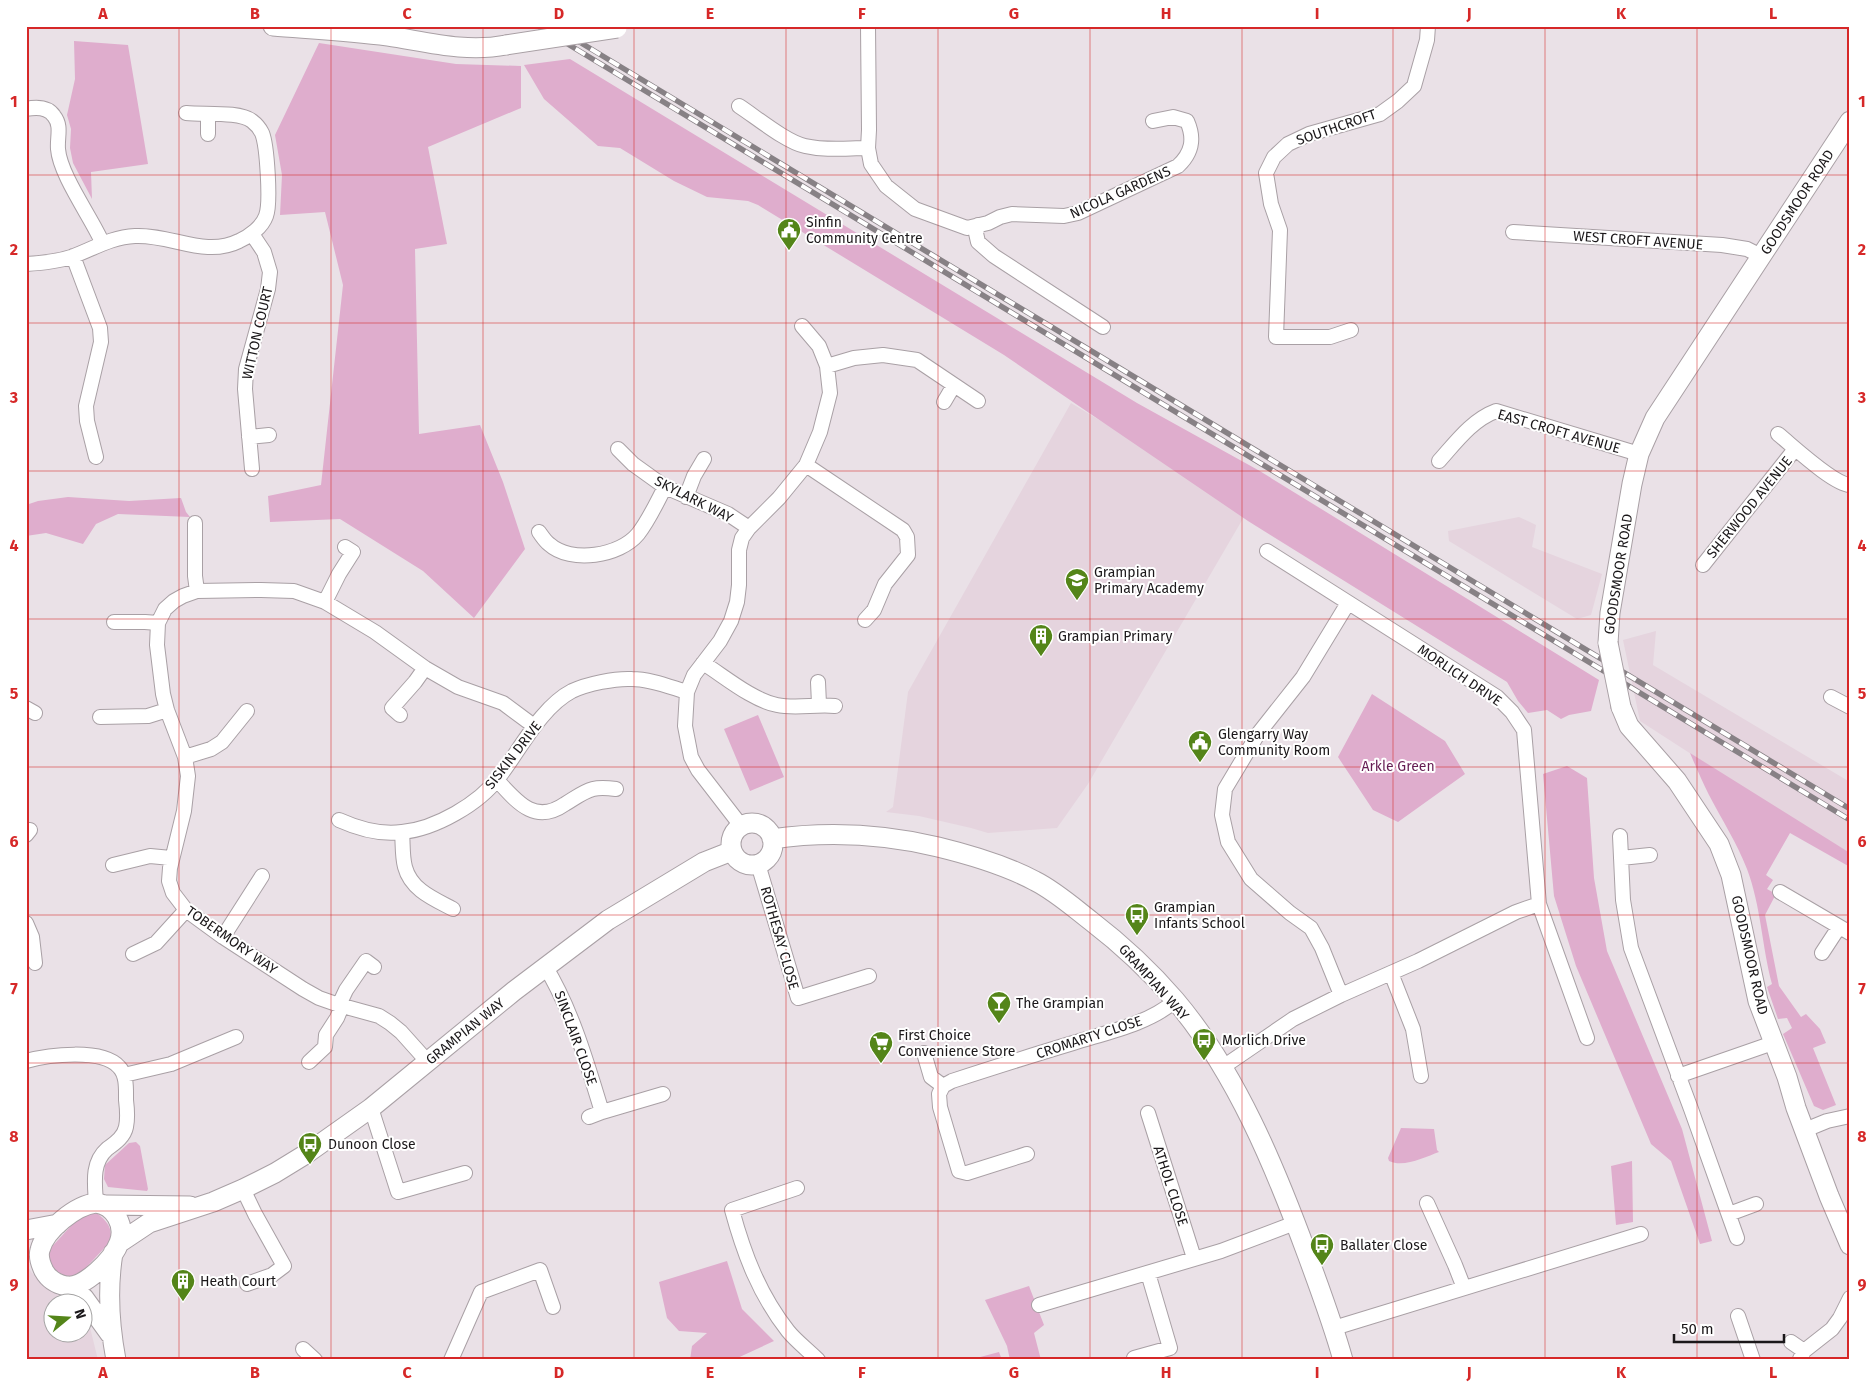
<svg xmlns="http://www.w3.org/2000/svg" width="1876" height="1386" viewBox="0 0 1876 1386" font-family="'Fira Sans',sans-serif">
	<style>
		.built { fill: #e5d4de }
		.green { fill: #dfadcd }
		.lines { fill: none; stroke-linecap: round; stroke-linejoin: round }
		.street-casing { stroke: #a9a0a5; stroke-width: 16 }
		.secondary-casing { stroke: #a9a0a5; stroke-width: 21 }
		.street { stroke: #fff; stroke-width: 14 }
		.secondary { stroke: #fff; stroke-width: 19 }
		.rail-casing { stroke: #878185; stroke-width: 5.5 }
		.rail { stroke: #fff; stroke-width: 4; stroke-dasharray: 11; stroke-linecap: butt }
		.secondary-bridge-casing { stroke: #a9a0a5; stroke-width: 21; stroke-linecap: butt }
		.secondary-bridge { stroke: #fff; stroke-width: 19 }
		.grid { fill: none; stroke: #d62828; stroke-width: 1; stroke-opacity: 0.55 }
		.labels { text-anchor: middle; stroke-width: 4; stroke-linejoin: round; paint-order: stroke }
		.street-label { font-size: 14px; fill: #1b181a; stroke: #fff }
		.poi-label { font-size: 14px; fill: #1b181a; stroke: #fff; text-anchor: start }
		.park-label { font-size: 14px; fill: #651c52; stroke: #fff }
		.neatline { fill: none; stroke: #d62828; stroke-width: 2 }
		.grid-label { font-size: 16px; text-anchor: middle; font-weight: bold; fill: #d62828 }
	</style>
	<rect width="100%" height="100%" fill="#eae1e7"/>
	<path class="built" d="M1071,403L1248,510L1088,784L1057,828L988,833L971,828L919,816L886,812L893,807L908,692Z
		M1519,517L1536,525L1532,547L1602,574L1591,615L1577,619L1449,541L1448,531Z
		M1656,631L1653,665L1850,782V853L1798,823L1640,721L1623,640Z
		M26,1263L32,1273L60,1297L72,1303L52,1304V1334H82L83,1309L86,1311L98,1360H26Z"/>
	<path class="green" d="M74,41L128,45L148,164L91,172L92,199L73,163L70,148L71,129L67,115L75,79Z
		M319,43L456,64L521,66V108L428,147L447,244L415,249L419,434L480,425L503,482L525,549L474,618L423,571L340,519L270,522L268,496L321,485L343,285L325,212L280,215L282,175L275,135Z
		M570,59L1137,403L1258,470L1599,680L1591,711L1569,715L1561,719L1547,710L1528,713L1518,701L1507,682L1248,521L1004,355L758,205L748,201L707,197L674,181L620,148L598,146L544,99L524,65Z
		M68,497L129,501L181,498L186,512L190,517L118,514L96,524L83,544L46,533L26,536V505L38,501Z
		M1372,694L1445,741L1465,774L1398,822L1373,810L1338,757Z
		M758,715L784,777L750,791L724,729Z
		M1690,753L1850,853V867L1790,833L1766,875L1773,880L1767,889L1776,894L1765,915L1779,986L1801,1017L1806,1014L1820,1029L1826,1043L1813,1048L1836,1105L1823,1110L1814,1106L1783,1034L1792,1028L1787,1018L1778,1019L1767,987L1772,984C1762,947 1761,906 1747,869C1737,843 1722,820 1709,795C1702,781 1696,767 1690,753Z
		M1567,766L1587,778L1594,878L1607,951L1682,1129L1712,1241L1700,1244L1671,1161L1651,1144L1576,966L1554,896L1543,774Z
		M1401,1128L1434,1129L1437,1150L1439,1152C1425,1157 1404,1168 1389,1161L1388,1158Z
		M136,1142L140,1146L148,1189L147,1191L108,1187L104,1179L105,1165L129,1143Z
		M1632,1161L1633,1222L1616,1225L1611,1166Z
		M92,1213L98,1214C108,1222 114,1230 109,1243L81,1273L70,1277L57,1275L48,1259V1251L80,1216Z
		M727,1261L742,1309L774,1341L733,1360H690L692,1346L707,1333L679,1331L667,1318L659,1282Z
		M1029,1286L1044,1325L1034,1333L1041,1360H1010L1007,1346L985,1300Z
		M999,1352L1002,1360H969Z"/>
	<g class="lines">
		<g class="street-casing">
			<path id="street" d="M868,26L869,130L868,148L871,164L886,186L915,209L967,228L988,223L1000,217L1012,214L1064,216L1078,213L1178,166C1192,153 1195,139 1187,121L1173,117L1153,121
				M739,106C756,117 786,142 805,146C826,151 847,148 868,148
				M26,109C36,107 48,107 54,116C62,126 57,137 58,149C60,175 91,217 102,242
				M208,134V115
				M978,225L976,233L978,242L994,256L1103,327
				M1513,232L1722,245L1747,249L1761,256
				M252,234L264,252L270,272L268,289L246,369L245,389L252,469
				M73,256L100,328L101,342L86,406L87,421L96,457
				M26,264C42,263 56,262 71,257C93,249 111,237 135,236C171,234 205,258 239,241C250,236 262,227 266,216C271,203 267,145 262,133C260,129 256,124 252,121C239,111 204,115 186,113
				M1351,330L1330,337H1276L1280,230L1271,204L1266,173L1274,157L1288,144L1309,134L1380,114L1398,101L1414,86L1427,40L1428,26
				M827,366L854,358L883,355L917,360L978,401
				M944,402L954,385
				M1778,434C1793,446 1833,484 1850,485
				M249,437L269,435
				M618,449L633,464L665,487L728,514L749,528
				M1439,461C1456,442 1472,420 1496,411L1639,454
				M806,465L903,530L907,537L908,555L885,584L874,610L865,620
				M686,497L694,476L704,459
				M195,523V576L197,591
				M539,532C542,536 545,541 549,544C571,564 620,556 638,534C649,520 657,502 665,487
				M1267,551L1497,697L1512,712L1524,730L1539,904L1587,1038
				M1703,565L1795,449
				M325,602L339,574L353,552L345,547
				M114,622H145L158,623
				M703,663C724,676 752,700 777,705C795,709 816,704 835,706
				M818,682L819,704
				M1831,697L1850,707
				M26,708L35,713
				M400,715L392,708L415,682L425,668
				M100,717L148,716L167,710
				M185,757L211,749L222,742L247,711
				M497,780C517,802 535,825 565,804C574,799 582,792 593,789C600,787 609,788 616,789
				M339,820C359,829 380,835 402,832C435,829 479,804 499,777C520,750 541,707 572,691C587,684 615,678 632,679C650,679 670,687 687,692
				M742,827L698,770L691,757L685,726L687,692L694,675L720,641L731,621L737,602L739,585V550L742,538L749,528L779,498L806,465L820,432L830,393L827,366L819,346L802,326
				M402,832C403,843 402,856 405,867C411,890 434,899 453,909
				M26,835L30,830
				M1620,836L1623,900L1631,948L1691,1109L1737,1238
				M1621,858L1650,855
				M758,864L798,998L869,976
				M113,865L150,856L171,858
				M1780,892L1850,933
				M26,923L32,937L35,963
				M223,937L262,876
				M1822,953L1839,927
				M133,954L156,943L186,910
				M545,966C572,1010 587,1063 602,1112L663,1094
				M1391,973L1413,1029L1421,1076
				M1341,995L1322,948L1311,928L1290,913L1251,879L1228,842L1222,815L1225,789L1258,734L1303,677L1348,603
				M339,1005L346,990L366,961L374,967
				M924,1053L931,1077L943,1086L939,1094L940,1107L959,1171L967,1173L1027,1154
				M26,1061C48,1055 102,1048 119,1067C127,1075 126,1089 126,1100C127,1108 128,1118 126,1127C124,1137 115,1143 107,1149C91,1163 95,1185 96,1203
				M427,1061L401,1032L390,1023L379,1016L339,1005L319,998L303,989L223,937L186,910L173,893L169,881L170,868L184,811L188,776L185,757L167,710L163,694L157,645L158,623L165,609L174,601L183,596L197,591L261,590L294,591L325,602L375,632L425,668L458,687L503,703L534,726
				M309,1062L325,1047L326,1035L337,1018L342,1006
				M1223,1067L1293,1019L1341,995L1418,961L1516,912L1539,904
				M124,1075L171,1064L236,1037
				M1678,1076L1773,1043
				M943,1086L952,1081C992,1068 1033,1055 1073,1043C1108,1032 1148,1024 1175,1001
				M371,1108L398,1192L465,1173
				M1148,1113L1194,1258
				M589,1117L602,1112
				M1805,1130L1827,1121L1850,1116
				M797,1188L732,1210C744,1254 759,1294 788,1331C796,1341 808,1350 818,1360
				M243,1189L255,1214L284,1266L272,1275L247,1284
				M1427,1203L1455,1265L1464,1288
				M1729,1214L1756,1204
				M1039,1305L1221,1251L1295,1223
				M1738,1316L1753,1360
				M1334,1328L1641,1234
				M1791,1342L1804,1351L1800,1359
				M303,1349L315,1360
				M1804,1351L1832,1329L1840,1318L1850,1298
				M1134,1358L1170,1348L1148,1273
				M451,1360L481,1292L540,1270L553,1307"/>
		</g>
		<g class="secondary-casing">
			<path id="secondary" d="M273,26C311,29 350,31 388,36C427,42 466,53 506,45
				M1608,643L1610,613L1632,484L1639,454L1655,418L1850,121
				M1621,707L1629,726L1677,781L1719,844L1731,875L1758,1001L1787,1077L1796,1108L1829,1196L1850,1245
				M731 844a21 21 0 1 1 42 0a21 21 0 1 1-42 0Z
				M772,839C828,831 883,834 938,847C971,855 1005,865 1035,881C1055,891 1073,907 1091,921C1121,944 1150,971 1175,1000C1236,1072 1275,1167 1307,1254C1320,1289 1333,1324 1343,1360
				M96,1203C114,1205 126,1225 119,1243C113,1259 84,1289 66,1286C56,1284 49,1280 44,1271C41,1265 38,1257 40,1250C45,1230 76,1205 96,1203Z
				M106,1205L190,1206
				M26,1230L58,1224
				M119,1243L149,1223L213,1202L243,1189L275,1173L306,1154L371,1108L514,991L608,920L704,862L732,851
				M113,1253C107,1290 109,1323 116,1360
				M68,1286L84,1298L110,1334"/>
		</g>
		<use href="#street" class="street"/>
		<use href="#secondary" class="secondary"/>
		<g class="rail-casing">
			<path id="rail" d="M538,26L1850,820
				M553,26L1850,809"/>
		</g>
		<use href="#rail" class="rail"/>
		<g class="secondary-bridge-casing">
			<path id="secondary-bridge" d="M506,45L617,28
				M1608,643L1621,707"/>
		</g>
		<use href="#secondary-bridge" class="secondary-bridge"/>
	</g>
	<path class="grid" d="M179,26V1360M331,26V1360M483,26V1360M634,26V1360M786,26V1360M938,26V1360M1090,26V1360M1242,26V1360M1393,26V1360M1545,26V1360M1697,26V1360M26,175H1850M26,323H1850M26,471H1850M26,619H1850M26,767H1850M26,915H1850M26,1063H1850M26,1211H1850"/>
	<defs>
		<g id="civic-pin" transform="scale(1.25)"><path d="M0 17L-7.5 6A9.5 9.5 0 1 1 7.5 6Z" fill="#548519" stroke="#fff"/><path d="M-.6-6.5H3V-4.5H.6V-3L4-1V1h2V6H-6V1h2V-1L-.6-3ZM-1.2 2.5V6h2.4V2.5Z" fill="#fff"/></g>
		<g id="school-pin" transform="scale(1.25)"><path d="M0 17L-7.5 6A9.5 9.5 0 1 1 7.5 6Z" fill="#548519" stroke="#fff"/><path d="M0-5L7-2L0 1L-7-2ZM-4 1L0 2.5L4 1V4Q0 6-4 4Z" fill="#fff"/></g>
		<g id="building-pin" transform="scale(1.25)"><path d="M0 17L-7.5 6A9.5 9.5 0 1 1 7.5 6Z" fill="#548519" stroke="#fff"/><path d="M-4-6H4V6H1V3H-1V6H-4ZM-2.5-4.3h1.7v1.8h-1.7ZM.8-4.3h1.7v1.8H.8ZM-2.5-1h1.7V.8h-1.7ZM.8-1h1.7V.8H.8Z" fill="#fff"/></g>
		<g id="bus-pin" transform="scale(1.25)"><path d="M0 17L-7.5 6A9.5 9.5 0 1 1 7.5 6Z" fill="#548519" stroke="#fff"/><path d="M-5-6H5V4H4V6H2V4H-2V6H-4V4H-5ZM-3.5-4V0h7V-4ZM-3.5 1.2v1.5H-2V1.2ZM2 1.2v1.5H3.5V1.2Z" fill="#fff"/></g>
		<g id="bar-pin" transform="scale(1.25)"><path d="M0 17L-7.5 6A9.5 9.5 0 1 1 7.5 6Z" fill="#548519" stroke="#fff"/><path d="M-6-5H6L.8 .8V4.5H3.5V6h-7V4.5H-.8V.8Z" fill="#fff"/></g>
		<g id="supermarket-pin" transform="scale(1.25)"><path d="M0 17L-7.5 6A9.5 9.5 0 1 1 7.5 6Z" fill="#548519" stroke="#fff"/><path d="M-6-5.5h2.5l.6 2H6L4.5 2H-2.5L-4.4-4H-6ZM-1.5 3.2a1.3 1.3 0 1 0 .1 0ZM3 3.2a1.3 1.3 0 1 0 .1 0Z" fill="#fff"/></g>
	</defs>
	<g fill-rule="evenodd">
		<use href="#civic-pin" x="789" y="230"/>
		<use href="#school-pin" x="1077" y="580"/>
		<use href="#building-pin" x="1041" y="636"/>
		<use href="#civic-pin" x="1200" y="742"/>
		<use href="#bus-pin" x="1137" y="915"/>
		<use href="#bar-pin" x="999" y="1003"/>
		<use href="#bus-pin" x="1204" y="1040"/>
		<use href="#supermarket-pin" x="881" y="1043"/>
		<use href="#bus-pin" x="310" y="1144"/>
		<use href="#bus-pin" x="1322" y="1245"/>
		<use href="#building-pin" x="183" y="1281"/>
	</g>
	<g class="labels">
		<g class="street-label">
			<text transform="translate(1336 127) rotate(-19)" y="5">SOUTHCROFT</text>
			<text transform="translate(1120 192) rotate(-24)" y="5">NICOLA GARDENS</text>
			<text transform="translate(1797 202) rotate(-57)" y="5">GOODSMOOR ROAD</text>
			<text transform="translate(1638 240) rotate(4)" y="5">WEST CROFT AVENUE</text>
			<text transform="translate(257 333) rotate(-77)" y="5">WITTON COURT</text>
			<text transform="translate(1559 431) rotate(16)" y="5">EAST CROFT AVENUE</text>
			<text transform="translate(694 499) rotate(27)" y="5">SKYLARK WAY</text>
			<text transform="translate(1749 507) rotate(-51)" y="5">SHERWOOD AVENUE</text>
			<text transform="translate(1618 574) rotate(-81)" y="5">GOODSMOOR ROAD</text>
			<text transform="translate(1460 675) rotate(34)" y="5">MORLICH DRIVE</text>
			<text transform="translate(513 755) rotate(-52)" y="5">SISKIN DRIVE</text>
			<text transform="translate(780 938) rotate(74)" y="5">ROTHESAY CLOSE</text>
			<text transform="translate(232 940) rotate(35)" y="5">TOBERMORY WAY</text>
			<text transform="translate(1750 955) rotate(77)" y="5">GOODSMOOR ROAD</text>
			<text transform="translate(1154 982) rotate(48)" y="5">GRAMPIAN WAY</text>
			<text transform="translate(465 1031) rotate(-39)" y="5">GRAMPIAN WAY</text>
			<text transform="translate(1089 1037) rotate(-18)" y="5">CROMARTY CLOSE</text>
			<text transform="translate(576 1038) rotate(70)" y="5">SINCLAIR CLOSE</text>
			<text transform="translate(1171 1186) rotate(72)" y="5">ATHOL CLOSE</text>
		</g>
		<g class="poi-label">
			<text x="806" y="227">Sinfin<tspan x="806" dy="16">Community Centre</tspan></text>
			<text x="1094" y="577">Grampian<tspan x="1094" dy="16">Primary Academy</tspan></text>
			<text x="1058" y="641">Grampian Primary</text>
			<text x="1218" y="739">Glengarry Way<tspan x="1218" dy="16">Community Room</tspan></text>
			<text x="1154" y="912">Grampian<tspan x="1154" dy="16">Infants School</tspan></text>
			<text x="1016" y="1008">The Grampian</text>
			<text x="898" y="1040">First Choice<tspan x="898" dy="16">Convenience Store</tspan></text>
			<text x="1222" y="1045">Morlich Drive</text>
			<text x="328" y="1149">Dunoon Close</text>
			<text x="1340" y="1250">Ballater Close</text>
			<text x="200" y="1286">Heath Court</text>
		</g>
		<g class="park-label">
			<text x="1398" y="771">Arkle Green</text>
		</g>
	</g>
	<rect width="1876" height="1386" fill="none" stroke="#ffffff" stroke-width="55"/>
	<g transform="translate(68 1318) rotate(72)"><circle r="24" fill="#ffffff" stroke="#a4a3a3"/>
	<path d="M0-4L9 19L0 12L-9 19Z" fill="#548519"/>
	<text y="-8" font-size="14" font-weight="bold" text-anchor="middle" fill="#1b181a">N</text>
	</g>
	<path d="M1674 1334v8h110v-8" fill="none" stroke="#1b181a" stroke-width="2.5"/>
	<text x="1681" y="1334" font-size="15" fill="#1b181a" stroke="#ffffff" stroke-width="4" paint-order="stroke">50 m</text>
	<rect x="28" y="28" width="1820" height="1330" class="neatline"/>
	<g class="grid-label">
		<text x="103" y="19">A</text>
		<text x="255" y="19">B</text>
		<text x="407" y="19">C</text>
		<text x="559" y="19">D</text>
		<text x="710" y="19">E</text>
		<text x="862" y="19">F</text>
		<text x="1014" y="19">G</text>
		<text x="1166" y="19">H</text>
		<text x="1317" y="19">I</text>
		<text x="1469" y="19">J</text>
		<text x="1621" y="19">K</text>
		<text x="1773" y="19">L</text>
		<text x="14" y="107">1</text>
		<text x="1862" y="107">1</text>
		<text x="14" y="255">2</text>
		<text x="1862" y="255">2</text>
		<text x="14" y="403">3</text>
		<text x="1862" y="403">3</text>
		<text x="14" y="551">4</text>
		<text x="1862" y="551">4</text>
		<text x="14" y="699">5</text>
		<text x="1862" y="699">5</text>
		<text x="14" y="847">6</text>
		<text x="1862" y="847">6</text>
		<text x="14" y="994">7</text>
		<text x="1862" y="994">7</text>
		<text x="14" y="1142">8</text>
		<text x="1862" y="1142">8</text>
		<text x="14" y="1290">9</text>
		<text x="1862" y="1290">9</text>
		<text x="103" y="1378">A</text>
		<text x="255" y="1378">B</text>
		<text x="407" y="1378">C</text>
		<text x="559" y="1378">D</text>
		<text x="710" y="1378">E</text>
		<text x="862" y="1378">F</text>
		<text x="1014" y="1378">G</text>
		<text x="1166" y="1378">H</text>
		<text x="1317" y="1378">I</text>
		<text x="1469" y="1378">J</text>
		<text x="1621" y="1378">K</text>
		<text x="1773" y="1378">L</text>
	</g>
</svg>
